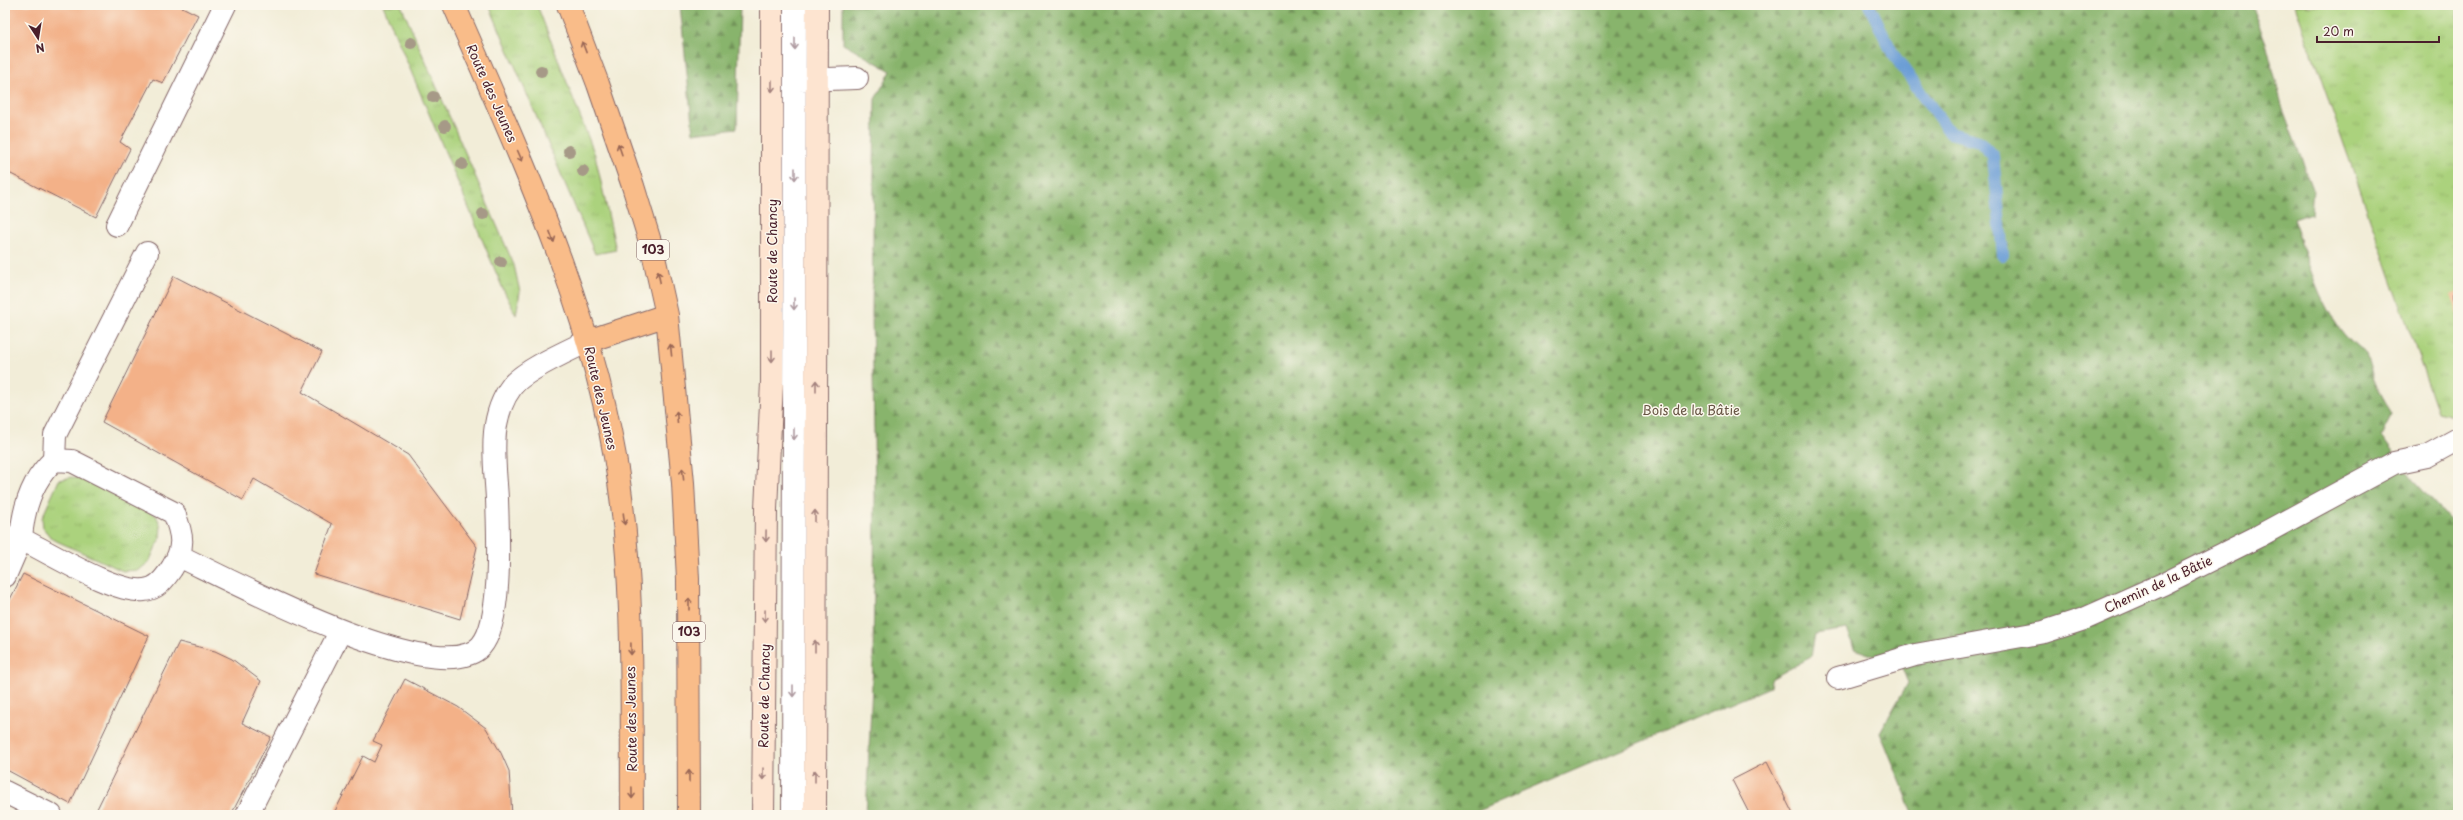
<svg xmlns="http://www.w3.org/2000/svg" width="2463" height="820" viewBox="0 0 2463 820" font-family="'Playpen Sans',sans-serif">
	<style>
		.grass { fill: url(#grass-tufts); stroke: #7a7854 }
		.forest { fill: url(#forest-firs); stroke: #696a4c }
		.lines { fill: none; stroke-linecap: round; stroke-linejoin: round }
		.stream { stroke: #6b9dd5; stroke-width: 12 }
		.building { fill: #f3b188 }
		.lane-casing { stroke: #856768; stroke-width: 24 }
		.street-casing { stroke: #856768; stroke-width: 24 }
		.secondary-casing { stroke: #856768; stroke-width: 24 }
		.primary-casing { stroke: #856768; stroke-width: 24 }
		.lane { stroke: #fff; stroke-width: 22 }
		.street { stroke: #fff; stroke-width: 22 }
		.secondary { stroke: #fde4d0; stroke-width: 22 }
		.primary { stroke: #f9bc89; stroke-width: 22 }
		.tree { fill: #a69987 }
		.oneway { stroke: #ae9aa0 }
		.oneway2 { stroke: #965 }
		.oneway3 { stroke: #a4827e }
		.labels { text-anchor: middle; stroke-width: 3; stroke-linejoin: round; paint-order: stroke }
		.shield { fill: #fbf7ec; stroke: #7f6065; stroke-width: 1 }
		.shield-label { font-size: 12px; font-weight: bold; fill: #4a1f2b }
		.street-label { font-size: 13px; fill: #4a1f2b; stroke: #fbf7ec }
		.park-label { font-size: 13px; fill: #675544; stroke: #fbf7ec }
	</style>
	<defs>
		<pattern id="grass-tufts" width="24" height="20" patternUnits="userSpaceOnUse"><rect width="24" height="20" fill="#abd27d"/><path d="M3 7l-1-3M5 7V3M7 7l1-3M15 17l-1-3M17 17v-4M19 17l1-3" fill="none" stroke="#95b46c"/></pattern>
		<pattern id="forest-firs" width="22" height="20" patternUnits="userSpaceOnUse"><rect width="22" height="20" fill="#88b46c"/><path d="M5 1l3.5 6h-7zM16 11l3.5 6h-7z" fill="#719259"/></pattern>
	</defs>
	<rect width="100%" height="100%" fill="#fbf7ec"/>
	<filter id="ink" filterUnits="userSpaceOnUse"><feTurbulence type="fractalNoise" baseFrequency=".025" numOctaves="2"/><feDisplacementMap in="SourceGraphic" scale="8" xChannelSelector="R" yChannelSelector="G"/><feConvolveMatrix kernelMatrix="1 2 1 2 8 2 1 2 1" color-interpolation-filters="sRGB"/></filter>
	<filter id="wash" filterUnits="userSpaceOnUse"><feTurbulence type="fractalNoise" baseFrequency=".012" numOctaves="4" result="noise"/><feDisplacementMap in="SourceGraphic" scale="16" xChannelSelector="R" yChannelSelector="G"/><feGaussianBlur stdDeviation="0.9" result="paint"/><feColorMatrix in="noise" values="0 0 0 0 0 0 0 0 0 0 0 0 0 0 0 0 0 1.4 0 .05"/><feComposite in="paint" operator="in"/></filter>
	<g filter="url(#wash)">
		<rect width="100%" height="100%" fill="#f2edd8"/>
		<path class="grass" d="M383,5H401L514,265L520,292L516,315L503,289Z
			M489,5H537L595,155L616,250L595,254Z
			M2295,5H2458V418L2438,412Z
			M72,477L86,480L156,515L161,526L160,538L149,562L139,570L123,571L52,539L43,528L42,518L59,480Z"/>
		<path class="forest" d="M680,5H740L737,128L693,133Z
			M843,5H2251L2266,43L2284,113L2313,189L2311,213L2293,219C2310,265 2323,326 2366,354L2374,381L2392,414L2381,435L2416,483L2458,529V815H1914L1880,732L1908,683L1896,652L1878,657L1854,649L1847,629L1815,634L1811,657L1771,679L1770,687L1469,815H866L873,662L875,497L872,312L875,99L891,71L843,44Z"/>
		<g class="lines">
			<path class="stream" d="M1869,5L1893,54L1950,133L1979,141L1993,156L2003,255"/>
		</g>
		<g id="blocks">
			<path class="building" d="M5,5H178L198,15L163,83L153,79L120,142L130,149L96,217L5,171Z
				M174,276L322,352L302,392L408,455L477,547L460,619L314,574L332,524L254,479L243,500L102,422Z
				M2458,292V314L2451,295Z
				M23,574L149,636L70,804L5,769V609Z
				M179,642L215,651L232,659L261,681L242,723L271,737L231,815H94Z
				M405,679L458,707L486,728L501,753L509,771L512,815H333L363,756L374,762L382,745L373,741Z
				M1767,762L1792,812L1793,815H1750L1732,780Z"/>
		</g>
	</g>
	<g filter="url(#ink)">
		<use href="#blocks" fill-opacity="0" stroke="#856768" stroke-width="1"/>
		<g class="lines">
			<g class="lane-casing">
				<path id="lane" d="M799,80L857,78
					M117,225L225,5
					M54,460L55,435L147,253
					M1838,678L1915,655L2044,632L2084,619L2163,584L2259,536L2394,463L2427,456L2458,439
					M793,815L795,5"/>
			</g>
			<g class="street-casing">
				<path id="street" d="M54,460L72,461L174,513C183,536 185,547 172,568C165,578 158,589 144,590C113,593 51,553 21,539C23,509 32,480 54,460Z
					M5,537L21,539L5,576
					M179,556C228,579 439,693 481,646C503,621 498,533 497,499C495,461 487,419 512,386C524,370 568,351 588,341
					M5,792L51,815
					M247,815L340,632"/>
			</g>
			<g class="secondary-casing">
				<path id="secondary" d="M763,815L766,509L772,382V5
					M815,815L817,5"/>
			</g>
			<g class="primary-casing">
				<path id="primary" d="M454,5C521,159 595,314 619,482C635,592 631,704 632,815
					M568,5L598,84L633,186L652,248L667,315L683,483L688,579L689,815
					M588,341L667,315"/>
			</g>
			<use href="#lane" class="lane"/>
			<use href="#street" class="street"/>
			<use href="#secondary" class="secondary"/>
			<use href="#primary" class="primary"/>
		</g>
		<g class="tree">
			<circle cx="411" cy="43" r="6"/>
			<circle cx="541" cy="71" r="6"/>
			<circle cx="433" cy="97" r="6"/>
			<circle cx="445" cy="126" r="6"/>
			<circle cx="569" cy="151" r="6"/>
			<circle cx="462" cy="164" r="6"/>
			<circle cx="583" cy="171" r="6"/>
			<circle cx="483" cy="214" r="6"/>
			<circle cx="501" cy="262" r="6"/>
		</g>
		<defs><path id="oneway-shaft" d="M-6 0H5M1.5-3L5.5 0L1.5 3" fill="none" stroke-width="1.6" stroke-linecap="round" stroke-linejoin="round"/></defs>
		<g class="oneway">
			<use href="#oneway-shaft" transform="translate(795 44) rotate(90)"/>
			<use href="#oneway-shaft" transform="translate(795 174) rotate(90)"/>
			<use href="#oneway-shaft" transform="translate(794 304) rotate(90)"/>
			<use href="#oneway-shaft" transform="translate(794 434) rotate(90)"/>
			<use href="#oneway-shaft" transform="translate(793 691) rotate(90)"/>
		</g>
		<g class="oneway2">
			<use href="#oneway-shaft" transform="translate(584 47) rotate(-111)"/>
			<use href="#oneway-shaft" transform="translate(620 149) rotate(-109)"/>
			<use href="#oneway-shaft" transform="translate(520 156) rotate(66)"/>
			<use href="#oneway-shaft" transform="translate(552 237) rotate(69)"/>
			<use href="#oneway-shaft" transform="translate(659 277) rotate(-102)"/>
			<use href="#oneway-shaft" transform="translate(671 350) rotate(-96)"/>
			<use href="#oneway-shaft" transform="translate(677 417) rotate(-95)"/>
			<use href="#oneway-shaft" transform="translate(683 474) rotate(-96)"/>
			<use href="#oneway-shaft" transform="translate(624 519) rotate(83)"/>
			<use href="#oneway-shaft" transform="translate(689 604) rotate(-90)"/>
			<use href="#oneway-shaft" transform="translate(631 649) rotate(89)"/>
			<use href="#oneway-shaft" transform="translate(689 776) rotate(-90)"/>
			<use href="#oneway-shaft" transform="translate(632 793) rotate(89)"/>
		</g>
		<g class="oneway3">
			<use href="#oneway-shaft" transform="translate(772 86) rotate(90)"/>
			<use href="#oneway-shaft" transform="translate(772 356) rotate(90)"/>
			<use href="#oneway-shaft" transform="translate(816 386) rotate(-90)"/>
			<use href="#oneway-shaft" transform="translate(815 516) rotate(-90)"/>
			<use href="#oneway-shaft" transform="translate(766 536) rotate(91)"/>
			<use href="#oneway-shaft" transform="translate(765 616) rotate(91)"/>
			<use href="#oneway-shaft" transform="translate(815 646) rotate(-90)"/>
			<use href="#oneway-shaft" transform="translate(763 774) rotate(90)"/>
			<use href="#oneway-shaft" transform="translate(815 776) rotate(-90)"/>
		</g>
	</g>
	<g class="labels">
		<g class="shield">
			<rect x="637" y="240" width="32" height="20" rx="3"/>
			<rect x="673" y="622" width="32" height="20" rx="3"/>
		</g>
		<g class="shield-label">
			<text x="653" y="254">103</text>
			<text x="689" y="636">103</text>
		</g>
		<g class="street-label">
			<text transform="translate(492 93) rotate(66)" y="5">Route des Jeunes</text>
			<text transform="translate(772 251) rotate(-90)" y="5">Route de Chancy</text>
			<text transform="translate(601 398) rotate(77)" y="5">Route des Jeunes</text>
			<text transform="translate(2158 584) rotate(-25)" y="5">Chemin de la Bâtie</text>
			<text transform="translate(764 696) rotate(-89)" y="5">Route de Chancy</text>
			<text transform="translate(631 719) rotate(-91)" y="5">Route des Jeunes</text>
		</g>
		<g class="park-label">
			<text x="1691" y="415">Bois de la Bâtie</text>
		</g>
	</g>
	<rect width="2463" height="820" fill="none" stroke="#fbf7ec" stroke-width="20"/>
	<g transform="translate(38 38) rotate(168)" stroke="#fbf7ec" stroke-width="3" paint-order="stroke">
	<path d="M0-3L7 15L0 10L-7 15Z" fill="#4a1f2b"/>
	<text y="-6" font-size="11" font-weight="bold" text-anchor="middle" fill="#4a1f2b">N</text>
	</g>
	<path d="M2317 36v6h122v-6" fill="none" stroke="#4a1f2b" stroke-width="2"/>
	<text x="2323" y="36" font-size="12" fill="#4a1f2b" stroke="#fbf7ec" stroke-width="3" paint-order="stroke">20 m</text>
</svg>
